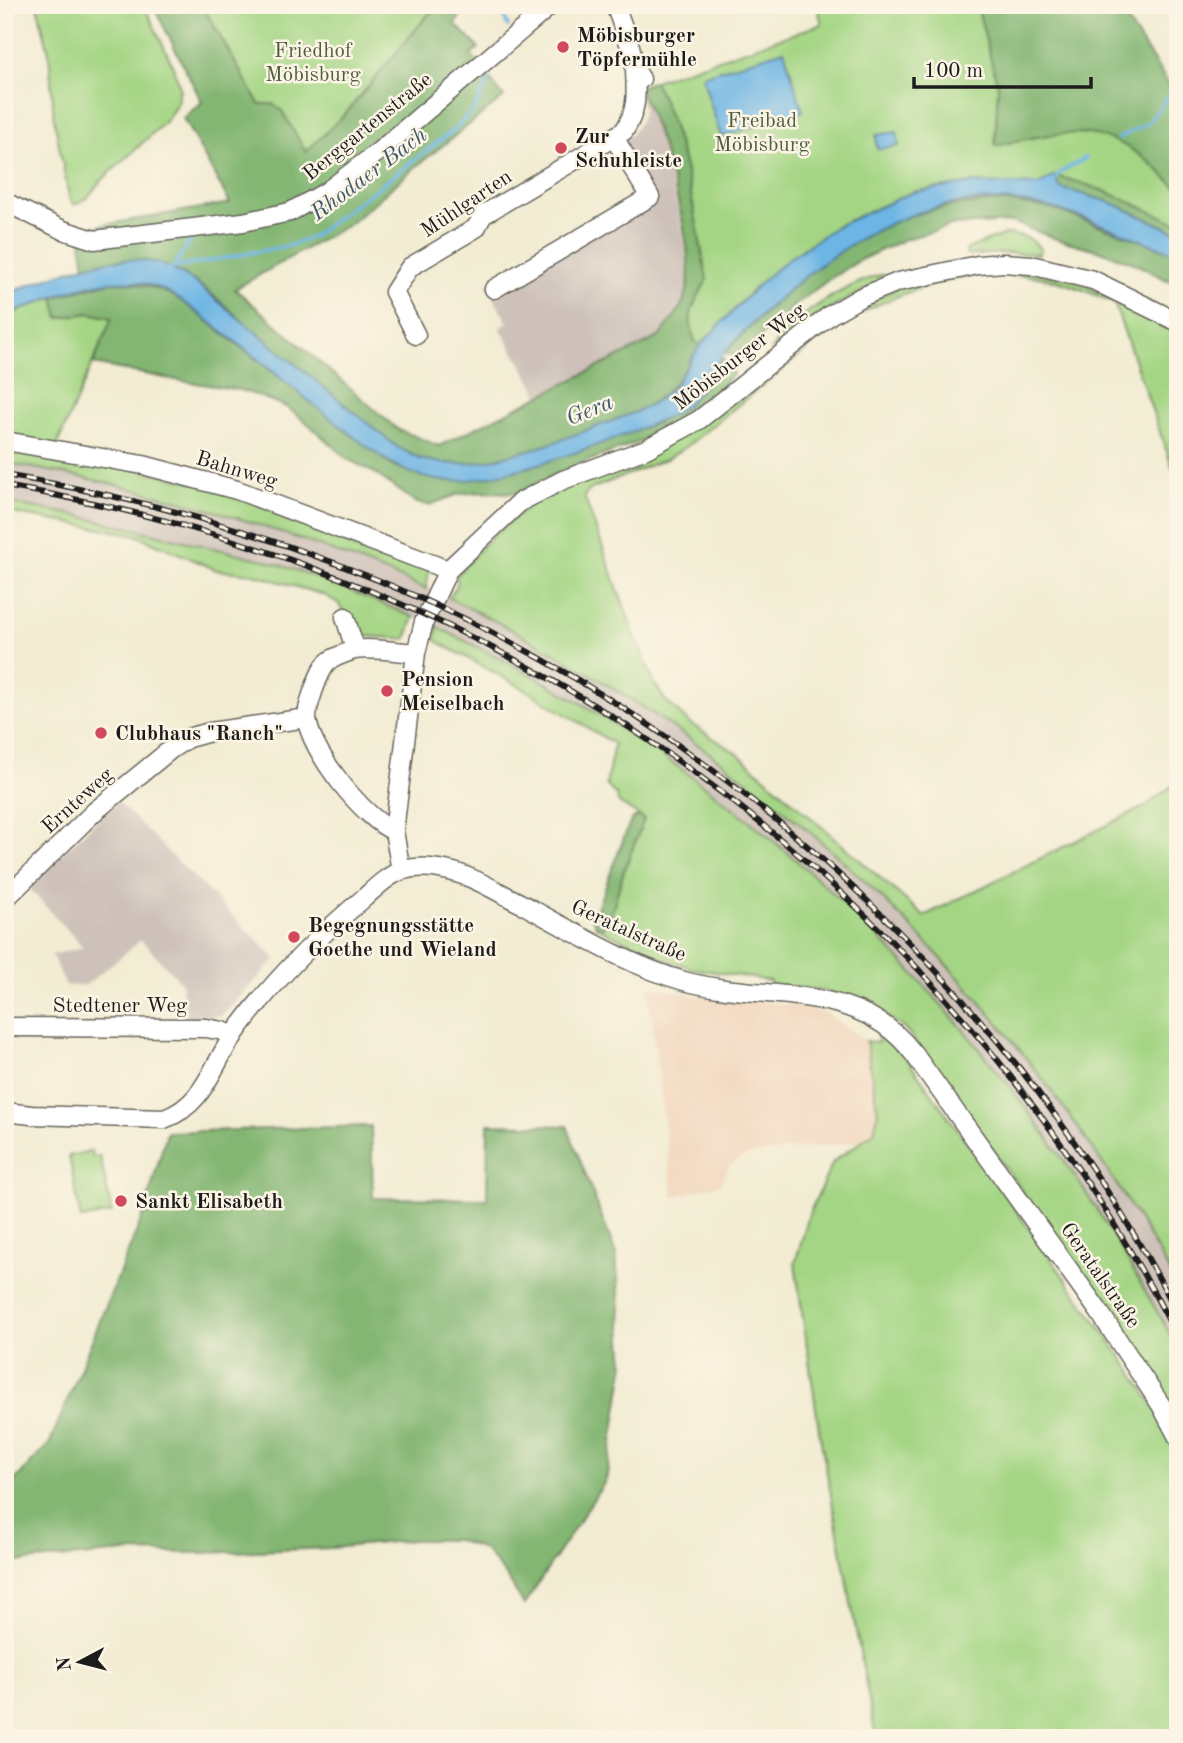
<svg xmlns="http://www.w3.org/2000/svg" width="1183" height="1743" viewBox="0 0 1183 1743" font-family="'Old Standard TT',serif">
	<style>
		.built { fill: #f1d5bc }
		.industrial { fill: #cec1b9 }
		.green { fill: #a4d584; stroke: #607850; stroke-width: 2 }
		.forest { fill: #83b672; stroke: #506947; stroke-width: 2 }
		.water { fill: #6db5e5; stroke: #446880; stroke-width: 2 }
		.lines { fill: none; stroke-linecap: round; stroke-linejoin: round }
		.stream { stroke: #6db5e5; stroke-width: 3.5 }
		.minor-casing { stroke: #67655c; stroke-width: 21 }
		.minor { stroke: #fff; stroke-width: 18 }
		.rail-casing { stroke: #1c1c1c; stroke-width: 6 }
		.rail { stroke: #fcf5e5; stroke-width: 3.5; stroke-dasharray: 10; stroke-linecap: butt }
		.poi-dot { fill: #d1495b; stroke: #fcf5e5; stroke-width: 2.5 }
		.labels { text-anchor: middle; stroke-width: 5; stroke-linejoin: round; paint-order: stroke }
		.poi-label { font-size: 21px; font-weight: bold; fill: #1c1c1c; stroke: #fcf5e5; text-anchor: start }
		.park-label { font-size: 21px; fill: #4c5d40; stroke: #fcf5e5 }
		.street-label { font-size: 21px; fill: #1c1c1c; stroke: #fcf5e5 }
		.water-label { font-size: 23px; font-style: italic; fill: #3c596c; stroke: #fcf5e5 }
	</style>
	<rect width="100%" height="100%" fill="#fcf5e5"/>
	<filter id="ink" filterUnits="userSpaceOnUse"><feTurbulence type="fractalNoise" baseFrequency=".0143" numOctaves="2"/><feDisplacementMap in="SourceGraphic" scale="14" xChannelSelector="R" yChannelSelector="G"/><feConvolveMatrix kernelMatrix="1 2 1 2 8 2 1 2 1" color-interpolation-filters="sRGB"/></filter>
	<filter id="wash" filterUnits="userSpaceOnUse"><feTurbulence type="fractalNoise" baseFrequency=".00686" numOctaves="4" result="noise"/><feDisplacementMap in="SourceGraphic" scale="28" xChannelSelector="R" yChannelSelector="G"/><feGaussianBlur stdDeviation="1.57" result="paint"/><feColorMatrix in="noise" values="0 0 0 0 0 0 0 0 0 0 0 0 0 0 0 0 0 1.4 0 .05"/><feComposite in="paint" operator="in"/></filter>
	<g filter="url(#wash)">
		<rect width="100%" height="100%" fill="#f2ecd3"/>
		<path class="built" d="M648,986L693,995L790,1005L826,1013L866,1041L878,1113L874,1132L861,1141L748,1155L730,1165L720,1184L673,1197Z"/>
		<path class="industrial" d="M638,87L660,136L679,215L690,274L686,295L659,337L540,396L500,328L508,323L486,285L639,191L613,146L632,134L640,122L643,109Z
			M5,463L112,483L170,497L277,529L355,558L449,598L555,652L700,745L748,781L813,834L879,893L934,949L1027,1057L1116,1181L1178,1286V1352L1126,1257L1090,1198L959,1024L857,916L793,857L729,805L682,770L610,722L539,679L437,627L316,577L268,561L75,515L5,502Z
			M117,801L276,959L221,1016L188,1021L181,982L141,940L86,985L66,986L52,955L83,947L28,887Z"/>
		<path class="green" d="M37,5H144L174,68L180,88L177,104L165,122L101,181L87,198L74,205L69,197L54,119L49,53Z
			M202,5H432L433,9L347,112L306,153L282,111L259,104Z
			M817,5H977L998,87L995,146C1036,136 1090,121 1128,146C1147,158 1162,173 1178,189V224L1103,190L973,183L913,192L837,226L789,259L740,303L714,333L701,344H696C684,316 693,305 707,280C694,212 686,144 654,81L822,24Z
			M1005,234C1019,235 1032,236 1040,249L1039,254L998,253L969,256L966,254L967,249Z
			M1004,269L1072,279L1178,328V483L1114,303C1092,293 1071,284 1048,279C974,264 893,291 831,330L686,447L666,459L591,489L584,496L636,639L654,683L666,701L691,724L737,753L924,916L1146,806L1178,781V1286C1005,978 767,752 449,598L457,585V575L483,545L540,496L616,467L833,320L900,287Z
			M880,275H884L883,280L815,317L771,350C789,318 845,285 880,275Z
			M54,297L59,318L89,313L112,318L55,450L236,492L430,565L426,589C285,528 157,488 5,463V316Z
			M5,502L75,515L268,561L316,577L414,617L406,639L364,636L355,631L338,603L324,595L253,574L217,570L136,535L5,512Z
			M437,627C470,643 504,660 537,678C755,798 940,976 1078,1181C1105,1220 1128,1261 1151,1301C1160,1317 1173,1335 1177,1352C1182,1367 1178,1402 1178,1419L1143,1360L908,1032C862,994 827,990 770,985V981L691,968L662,958L596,927H603L644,819L619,803L616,795L606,785L614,744L521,687L436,641Z
			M879,1028L896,1044L1131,1370L1155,1408L1178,1450V1738H876L820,1436L795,1263L810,1212L833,1162L874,1132L878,1113L866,1041L878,1043Z
			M91,1151L93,1157L100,1156L112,1213L81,1219L69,1156Z"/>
		<path class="forest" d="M153,5H202L259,104H273L282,111L306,152L347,112L433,9L432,5H467L455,24L479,48L471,55L504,97L413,169L351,223L235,289L397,429L439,446L659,337C669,323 683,308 687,291C697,248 660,127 638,87L654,81C686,144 694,212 707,280C693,305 685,314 695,342L701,344C679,378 673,393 636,412C576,434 508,469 442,463C407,460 381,436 355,415C322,388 290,361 257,334C228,309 196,274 158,264C133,257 109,262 85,267L79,229L230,203L183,118L202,102Z
			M977,5H1117L1178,98V189C1112,122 1082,126 995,146L998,87Z
			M1054,176C1098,185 1137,205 1178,224V233L1110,202L1060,188Z
			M999,201L1050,208L1178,254V281L1167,280L1134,263L1098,250L1056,239L1013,222L954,225L903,240L862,259L828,280L794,306L759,338L745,360L725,353C770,306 819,256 879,228C917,210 958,204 999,201Z
			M111,282C137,282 155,287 178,298L393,466L437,480L611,439L656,423L675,414L687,405L711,376L721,358L733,364V375L693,413L675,425L649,438L559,472L517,493L481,492L459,494L429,505L417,503L373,472L347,459L305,421L286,407L259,396L240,390L170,379L93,364L112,318L89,313L59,318L54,297Z
			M638,816L644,819L623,873L610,919L603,927H596L593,919L627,830L631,821Z
			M488,1124L567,1126L616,1254L624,1368L606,1480L524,1605L507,1577L484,1549L457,1540H413L331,1548L201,1553L123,1552L5,1563V1491L50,1443L144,1213L167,1132L371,1126L373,1198L487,1199Z"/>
		<path class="water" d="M784,50L803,111L721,137L702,76Z
			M897,132L899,146L877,149L876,135Z
			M1054,176L1060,188L1110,202L1178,233V254C1134,239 1092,218 1048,207C935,179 835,244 758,318C747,329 734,341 724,353C719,360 716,368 711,375C701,390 689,404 675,414C624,437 488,489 436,480C400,474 372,451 344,429C299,394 257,357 211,323C193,310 175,293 153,286C141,282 125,281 111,282C74,286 40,303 5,316V294C53,277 106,250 158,263C170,267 181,274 192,280L397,447L420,459L441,463L462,464L487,461L547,445L636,412L655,402L673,387L701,344L761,282L788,259L837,226L913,192L973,183L1039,185Z"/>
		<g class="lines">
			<path class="stream" d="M499,5L508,26
				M1119,138L1148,123L1171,93L1178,74
				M1054,180L1061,172L1086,158
				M173,268L192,238
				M168,269L292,245L312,237L454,130L475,108L489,78"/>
		</g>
	</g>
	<g filter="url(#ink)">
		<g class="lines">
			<g class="minor-casing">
				<path id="minor" d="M615,5L630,46L635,69L641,79
					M5,202L63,230L94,240L243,222L290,212L326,192L378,152L551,5
					M494,289L650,197L615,139
					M416,335L394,292L410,267L476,228L483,215L624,131C638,109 636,95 635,69
					M5,441L143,465L237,490L448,570
					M345,617L355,649
					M394,831C365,820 309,750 307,718C307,706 319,671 327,663C333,657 344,654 351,651C366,646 399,652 416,653
					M401,871L394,831L416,653L424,622L448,570L520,502L563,480L646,449L699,420L830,315L861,297L898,282L978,265L1004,263L1031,265L1093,280L1178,322
					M5,899L94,812L170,750L188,738L210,732L307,718
					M5,1027L206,1028L223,1031L233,1037
					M5,1112L32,1115L164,1119C204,1105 211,1068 233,1036C270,984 315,939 364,898C375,888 388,875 403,870C414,867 428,867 439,869C469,873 495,891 522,904C574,932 627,965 684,981C764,1003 858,979 914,1054L1098,1310L1161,1405L1178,1437"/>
			</g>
			<use href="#minor" class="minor"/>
			<g class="rail-casing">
				<path id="rail" d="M5,475C149,499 288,539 422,599C740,741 1018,1003 1178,1314
					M5,486C511,570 944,880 1178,1338"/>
			</g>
			<use href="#rail" class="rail"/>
		</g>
	</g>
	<g class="poi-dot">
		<circle cx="563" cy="47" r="7"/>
		<circle cx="561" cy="148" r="7"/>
		<circle cx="387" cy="691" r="7"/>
		<circle cx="101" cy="733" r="7"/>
		<circle cx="294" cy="937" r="7"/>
		<circle cx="121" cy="1201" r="7"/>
	</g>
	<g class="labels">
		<g class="poi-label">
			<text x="577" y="42">Möbisburger<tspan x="577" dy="24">Töpfermühle</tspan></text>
			<text x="575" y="143">Zur<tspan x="575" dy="24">Schuhleiste</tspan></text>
			<text x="401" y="686">Pension<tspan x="401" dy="24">Meiselbach</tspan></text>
			<text x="115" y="740">Clubhaus "Ranch"</text>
			<text x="308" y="932">Begegnungsstätte<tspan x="308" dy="24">Goethe und Wieland</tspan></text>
			<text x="135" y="1208">Sankt Elisabeth</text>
		</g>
		<g class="park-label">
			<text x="313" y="57">Friedhof<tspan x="313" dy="24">Möbisburg</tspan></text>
			<text x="762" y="127">Freibad<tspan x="762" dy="24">Möbisburg</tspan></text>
		</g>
		<g class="street-label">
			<text transform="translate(367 126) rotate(-39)" y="7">Berggartenstraße</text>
			<text transform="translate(466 203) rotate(-34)" y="7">Mühlgarten</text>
			<text transform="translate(739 356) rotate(-38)" y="7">Möbisburger Weg</text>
			<text transform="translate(237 469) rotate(17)" y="7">Bahnweg</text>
			<text transform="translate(77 800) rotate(-42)" y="7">Ernteweg</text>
			<text transform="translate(629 930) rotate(24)" y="7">Geratalstraße</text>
			<text x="120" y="1012">Stedtener Weg</text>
			<text transform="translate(1101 1275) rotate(55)" y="7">Geratalstraße</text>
		</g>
		<g class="water-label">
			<text transform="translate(368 173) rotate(-37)" y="8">Rhodaer Bach</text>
			<text transform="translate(589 409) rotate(-22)" y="8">Gera</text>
		</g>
	</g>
	<rect width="1183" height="1743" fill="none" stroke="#fcf5e5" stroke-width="28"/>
	<g transform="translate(80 1662) rotate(263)" stroke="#fcf5e5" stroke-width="5" paint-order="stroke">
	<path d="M0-5L12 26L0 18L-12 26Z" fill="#1c1c1c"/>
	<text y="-10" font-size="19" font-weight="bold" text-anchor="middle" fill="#1c1c1c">N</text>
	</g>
	<path d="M914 77v10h177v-10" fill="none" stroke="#1c1c1c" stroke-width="3.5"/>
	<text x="924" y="77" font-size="21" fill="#1c1c1c" stroke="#fcf5e5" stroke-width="5" paint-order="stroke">100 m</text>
</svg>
